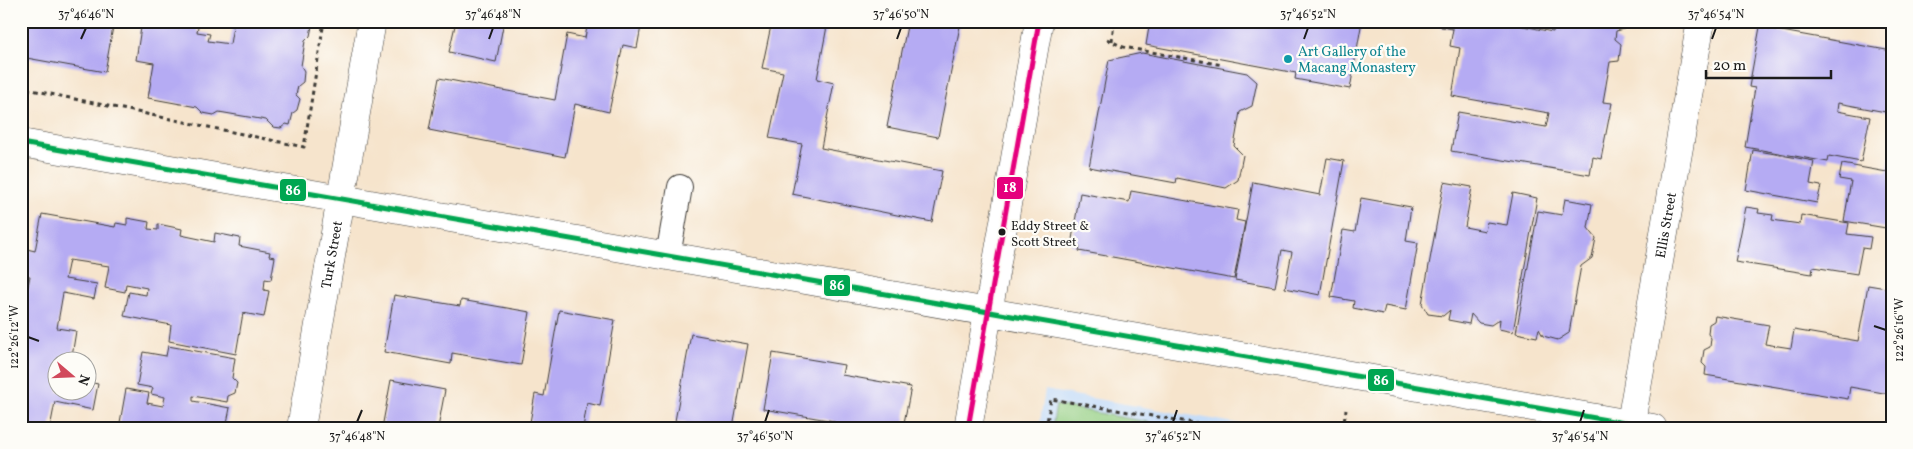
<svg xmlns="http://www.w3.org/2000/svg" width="1913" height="449" viewBox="0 0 1913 449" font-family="Vollkorn,serif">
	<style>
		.built { fill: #c6ddf8 }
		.green { fill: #94cf84; stroke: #587650 }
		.building { fill: #b5abf3 }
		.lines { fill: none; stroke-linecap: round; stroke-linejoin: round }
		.lane-casing { stroke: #3d3a36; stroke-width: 26 }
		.street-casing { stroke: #3d3a36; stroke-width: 29 }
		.secondary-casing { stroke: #3d3a36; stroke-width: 29 }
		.path { stroke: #3d3a36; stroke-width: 3; stroke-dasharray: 4 4; stroke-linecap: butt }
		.lane { stroke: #fff; stroke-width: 24 }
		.street { stroke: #fff; stroke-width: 28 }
		.secondary { stroke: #fff; stroke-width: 28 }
		.bus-1-casing { stroke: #fdfcf7; stroke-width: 9 }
		.bus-2-casing { stroke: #fdfcf7; stroke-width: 9 }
		.bus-1 { stroke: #00a651; stroke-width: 5 }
		.bus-2 { stroke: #e5007d; stroke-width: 5 }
		.ticks { fill: none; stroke: #1c1c1c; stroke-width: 2 }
		.culture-dot { fill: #0f9aa8; stroke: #fdfcf7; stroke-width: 2 }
		.bus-dot { fill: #1c1c1c; stroke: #fdfcf7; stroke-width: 2 }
		.labels { text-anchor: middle; stroke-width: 4.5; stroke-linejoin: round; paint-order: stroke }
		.bus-label { font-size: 13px; fill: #1c1c1c; stroke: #fdfcf7; text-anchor: start }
		.culture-label { font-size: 14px; fill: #0d838f; stroke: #fdfcf7; text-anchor: start }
		.street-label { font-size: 14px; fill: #1c1c1c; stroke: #fdfcf7 }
		.line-badge { stroke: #fdfcf7; stroke-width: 2 }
		.badge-label { font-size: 14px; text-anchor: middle; font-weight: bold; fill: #fff }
		.neatline { fill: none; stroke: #1c1c1c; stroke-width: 2 }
		.ticks-label { font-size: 12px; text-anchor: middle; fill: #1c1c1c }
	</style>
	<rect width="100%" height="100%" fill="#fdfcf7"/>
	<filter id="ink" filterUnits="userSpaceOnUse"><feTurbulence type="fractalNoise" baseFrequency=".02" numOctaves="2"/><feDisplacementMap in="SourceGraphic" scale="10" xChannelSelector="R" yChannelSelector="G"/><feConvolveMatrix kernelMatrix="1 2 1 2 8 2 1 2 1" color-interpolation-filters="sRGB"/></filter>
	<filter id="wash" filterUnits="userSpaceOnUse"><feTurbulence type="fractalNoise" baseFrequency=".0096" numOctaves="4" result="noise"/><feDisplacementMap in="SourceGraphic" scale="20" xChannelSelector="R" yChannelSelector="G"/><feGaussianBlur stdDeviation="1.12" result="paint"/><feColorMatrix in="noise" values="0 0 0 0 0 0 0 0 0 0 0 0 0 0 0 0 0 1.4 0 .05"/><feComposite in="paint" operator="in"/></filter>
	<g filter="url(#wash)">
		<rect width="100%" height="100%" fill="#f6e4cc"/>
		<path class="built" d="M1045,390L1264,428H1039Z"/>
		<path class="green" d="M1056,405L1179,428H1052Z"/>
		<g id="blocks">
			<path class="building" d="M21,21H114L105,72L21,57Z
				M142,21H199L197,32L210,34L208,41L230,44L233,26L209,21H309L312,26L310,36L305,41L301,66L304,71L303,82L298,86L296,95L300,99L297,110L293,113L290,125L286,124L281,128L273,127L266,120L219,112L214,115L203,113L197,107L148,98L154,63L136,60Z
				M456,21H504L496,62L449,52Z
				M588,21H642L637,48L623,45L609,112L575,104L565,157L429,130L439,78L555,100L567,34L585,38Z
				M772,21H828L817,79L834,83L821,148L942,171L932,222L792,194L802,144L769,138L783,72L762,68Z
				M908,21H949V24L960,26L938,137L887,127Z
				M1150,21H1362L1350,89L1295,79L1296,73L1146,45Z
				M1442,21H1498L1553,32L1555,21H1626L1624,29L1616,31L1615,39L1621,44L1619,61L1610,62L1603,102L1612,103L1601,159L1593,157L1590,175L1451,151L1458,112L1546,127L1549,113L1452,96L1460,48L1450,46L1453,29L1441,27Z
				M1760,27L1892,51L1891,113L1838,103L1837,111L1870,117L1861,162L1829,156L1828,162L1745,147L1755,88L1749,87Z
				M1142,53L1247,73L1257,82L1252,106L1240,112L1234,146L1243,155L1238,180L1226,188L1177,178L1176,183L1089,167L1109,60Z
				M1753,150L1814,161L1810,184L1821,186L1817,203L1746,190Z
				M1891,153L1892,229L1844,221L1851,181L1839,179L1842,164L1887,172Z
				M1327,158L1344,161L1320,295L1285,288L1292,252L1282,250L1275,287L1235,280L1253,182L1320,195Z
				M1444,182L1472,187L1465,227L1485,231L1487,222L1507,225L1513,193L1537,198L1513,332L1499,329L1500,319L1491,325L1479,323L1471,314L1469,324L1448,320L1450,310L1443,316L1428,314L1422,304Z
				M1131,191L1238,210L1236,220L1245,222L1234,279L1079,251L1080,246L1071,245L1080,193L1129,202Z
				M1361,198L1411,207L1406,241L1418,243L1406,310L1385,306L1383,314L1353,308L1354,301L1331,297L1343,230L1355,232Z
				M1565,199L1592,204L1588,228L1596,238L1592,258L1581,266L1569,333L1558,340L1543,336L1539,329L1537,337L1516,333L1538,211L1562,215Z
				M1746,207L1759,209L1758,213L1773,215L1772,220L1800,224L1801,215L1849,223L1847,234L1871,237L1869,249L1862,248L1857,274L1813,267L1812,274L1735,262Z
				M42,214L115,227L116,223L127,225V218L149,222L148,229L158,230V224L182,229L181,235L214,242L215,233L240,238L239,246L270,252L269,256L275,257L271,280L265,279L264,290L269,291L264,317L243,313L236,354L169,341L171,325L124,316L129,292L146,295L147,288L126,284L125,292L105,288L109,266L69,260L65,279L97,284L94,299L63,293L57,328L76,331L71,362H58L56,376L58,377V392H88V382L98,384L93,410L55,402L50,428H21V321L30,276L22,275L27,249L35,251Z
				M1868,285L1892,289V400L1888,399L1889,394L1850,387L1848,399L1705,375L1706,367L1702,363L1704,350L1710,347L1711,338L1708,334L1709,324L1714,321L1715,316L1769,325L1765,344L1791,348L1794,330L1858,341Z
				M394,295L460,306L461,300L530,312L521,365L452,353L451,364L384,352Z
				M559,310L615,320L600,406L587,403L583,428H529L535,394L544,396Z
				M691,334L748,344L733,428H685L686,422L675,421Z
				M168,346L235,358L232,378L237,383L235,393L228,396L227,402L193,396V401L230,408L226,428H119L126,389L149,393L147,403L163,406L165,397L151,394L153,388L137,385L143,352L166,356Z
				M773,353L844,365L842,375L911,387L903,428H833L834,421L763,409Z
				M391,380L445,390L438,428H382Z"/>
		</g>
	</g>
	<g filter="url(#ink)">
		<use href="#blocks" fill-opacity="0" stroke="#3d3a36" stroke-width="1"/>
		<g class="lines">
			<g class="lane-casing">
				<path id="lane" d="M668,256L680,187"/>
			</g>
			<g class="street-casing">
				<g id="street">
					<path d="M21,143L1653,428"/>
					<path d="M968,428L1039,21"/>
					<path id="s1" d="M1630,428L1701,21"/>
				</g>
			</g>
			<g class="secondary-casing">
				<g id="secondary">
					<path id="s2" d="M301,428L372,21"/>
				</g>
			</g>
			<path class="path" d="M1107,39L1123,47L1223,65
				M1112,41L1114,21
				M27,89L304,147L324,21
				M1046,428L1051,399L1224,428
				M1343,428L1346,410"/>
			<use href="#lane" class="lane"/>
			<use href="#street" class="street"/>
			<use href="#secondary" class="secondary"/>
			<g class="bus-1-casing">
				<path id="bus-1" d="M21,143L1653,428"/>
			</g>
			<g class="bus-2-casing">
				<path id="bus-2" d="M968,428L1039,21"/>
			</g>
			<use href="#bus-1" class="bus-1"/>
			<use href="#bus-2" class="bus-2"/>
		</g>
	</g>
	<path class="ticks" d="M81,39L86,28M489,39L493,28M897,39L901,28M1304,39L1308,28M1712,39L1716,28M1874,326L1886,330M28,337L39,341M357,422L362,410M765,422L769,410M1173,422L1177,410M1580,422L1584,410"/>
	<circle class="culture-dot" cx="1288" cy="59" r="5"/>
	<circle class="bus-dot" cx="1002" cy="232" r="4.5"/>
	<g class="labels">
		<g class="bus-label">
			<text x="1011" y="230">Eddy Street &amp;<tspan x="1011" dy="16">Scott Street</tspan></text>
		</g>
		<g class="culture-label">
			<text x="1298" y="56">Art Gallery of the<tspan x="1298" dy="16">Macang Monastery</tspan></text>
		</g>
		<g class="street-label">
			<text dy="5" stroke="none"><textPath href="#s1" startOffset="206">Ellis Street</textPath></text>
			<text dy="5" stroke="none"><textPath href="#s2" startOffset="176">Turk Street</textPath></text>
		</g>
	</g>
	<g class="line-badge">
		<rect x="996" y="176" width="28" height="24" rx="5" fill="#e5007d"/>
		<rect x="279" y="178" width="28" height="24" rx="5" fill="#00a651"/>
		<rect x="823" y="274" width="28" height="23" rx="5" fill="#00a651"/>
		<rect x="1367" y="368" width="28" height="24" rx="5" fill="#00a651"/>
	</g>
	<g class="badge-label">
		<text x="1010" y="192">18</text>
		<text x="293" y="195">86</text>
		<text x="837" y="290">86</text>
		<text x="1381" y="385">86</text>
	</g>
	<rect width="1913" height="449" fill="none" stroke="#fdfcf7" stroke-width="55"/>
	<g transform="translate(72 376) rotate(109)"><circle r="24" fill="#fdfcf7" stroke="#a3a29f"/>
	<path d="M0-4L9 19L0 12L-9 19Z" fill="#d1495b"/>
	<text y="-8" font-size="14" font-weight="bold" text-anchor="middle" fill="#1c1c1c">N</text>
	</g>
	<path d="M1706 70v8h125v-8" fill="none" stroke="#1c1c1c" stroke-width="2.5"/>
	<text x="1713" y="70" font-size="15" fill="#1c1c1c" stroke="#fdfcf7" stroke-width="4" paint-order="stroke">20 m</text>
	<rect x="28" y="28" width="1858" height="394" class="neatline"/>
	<g class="ticks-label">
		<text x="86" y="18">37°46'46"N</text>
		<text x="493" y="18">37°46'48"N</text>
		<text x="901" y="18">37°46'50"N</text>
		<text x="1308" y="18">37°46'52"N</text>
		<text x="1716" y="18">37°46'54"N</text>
		<text transform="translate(1899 330) rotate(-90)" y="4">122°26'16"W</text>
		<text transform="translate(14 337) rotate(-90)" y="4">122°26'12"W</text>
		<text x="357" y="440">37°46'48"N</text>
		<text x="765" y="440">37°46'50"N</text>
		<text x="1173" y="440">37°46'52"N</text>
		<text x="1580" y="440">37°46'54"N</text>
	</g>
</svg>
